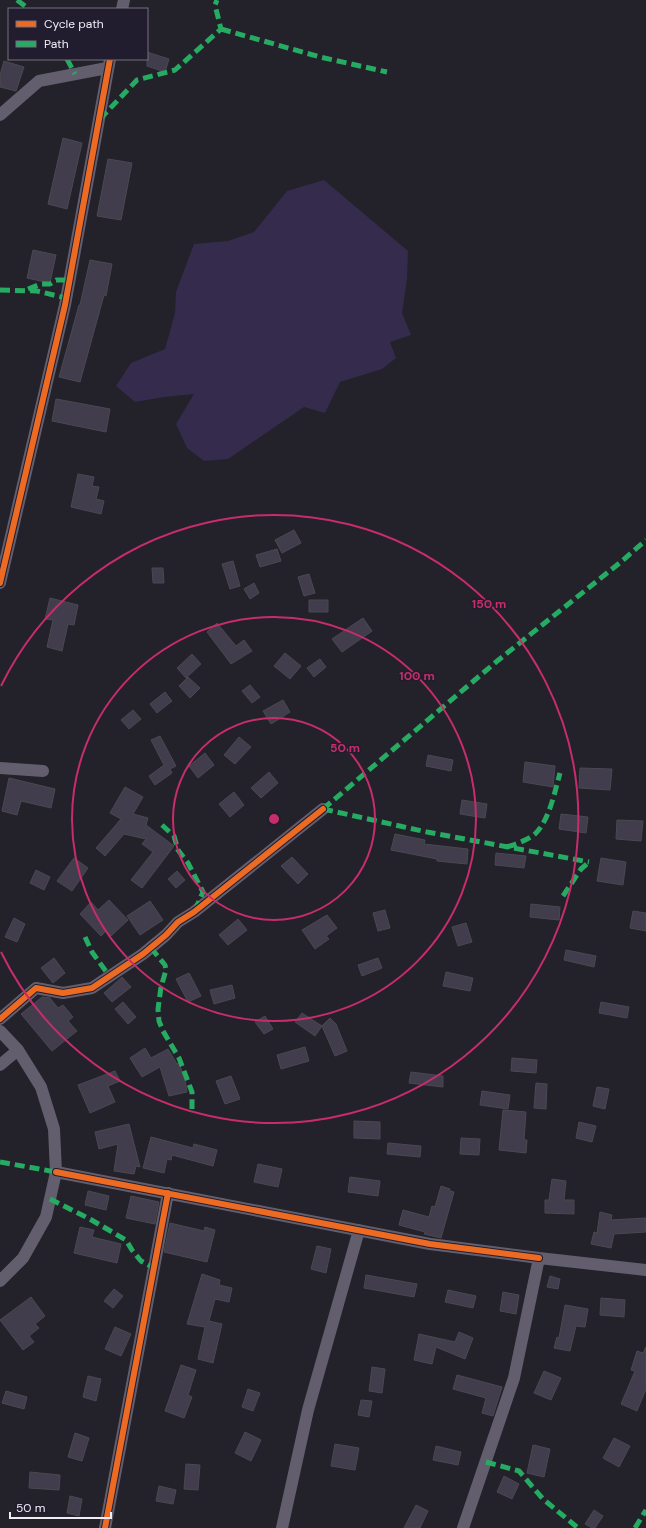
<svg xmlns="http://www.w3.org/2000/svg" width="646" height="1528" viewBox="0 0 646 1528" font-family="'DM Sans',sans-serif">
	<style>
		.green { fill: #352b4c }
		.building { fill: #413d4c; stroke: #4a4850 }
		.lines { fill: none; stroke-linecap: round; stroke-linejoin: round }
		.street { stroke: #635e6d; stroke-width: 12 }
		.quiet { stroke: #26ab63; stroke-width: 5; stroke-dasharray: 10 5; stroke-linecap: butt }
		.cycleway-casing { stroke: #221d2e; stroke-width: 8 }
		.cycleway { stroke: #ed6a23; stroke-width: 6 }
		.ring { fill: none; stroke: #c72d6b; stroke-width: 2 }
		.centre { fill: #c72d6b; stroke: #221d2e; stroke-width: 2 }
		.ring-label { font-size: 12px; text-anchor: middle; font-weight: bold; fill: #c72d6b; stroke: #221d2e; stroke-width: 3; stroke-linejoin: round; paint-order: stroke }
	</style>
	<rect width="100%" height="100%" fill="#23212a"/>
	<path class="green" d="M324,180L408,251L407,279L402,313L411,335L390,342L396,358L382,369L340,382L325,413L304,407L228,459L204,461L187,448L176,424L194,394L164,397L135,402L116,386L131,363L165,349L175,313L176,292L194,244L228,241L254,232L287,191Z"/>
	<path class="building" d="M147,52L169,59L165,72L147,66Z
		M4,61L24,67L16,91L0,87V75Z
		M63,138L82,143L67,209L48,204Z
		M108,159L132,163L121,220L97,216Z
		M33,250L56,255L50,283L27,278Z
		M90,260L112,264L106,296L104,295L80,382L59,377L79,305H80Z
		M56,399L110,409L106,432L52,421Z
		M78,474L94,477L92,486L99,487L96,499L104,501L101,514L71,507Z
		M294,530L301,543L282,553L275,540Z
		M277,549L281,561L260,567L256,555Z
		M233,561L240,586L230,589L222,564Z
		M152,568H163L164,583H153Z
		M309,574L315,593L304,596L298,577Z
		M254,583L259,593L250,599L244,589Z
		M50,598L78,605L74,625L68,624L62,651L47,647L53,620L45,619Z
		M309,600H328V612H309Z
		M363,618L372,631L342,652L332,639Z
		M217,623L236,646L244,640L252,651L231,664L207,632Z
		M285,653L301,666L290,679L274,666Z
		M192,654L201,664L186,678L177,668Z
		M320,659L326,667L314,677L307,668Z
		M188,677L200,688L190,698L179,686Z
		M250,685L260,697L252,703L242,691Z
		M165,692L172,701L157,713L150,704Z
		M283,700L290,712L271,724L263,711Z
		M133,710L141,719L129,729L121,720Z
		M160,736L176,766L170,769L172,773L155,785L149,776L164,765L151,740Z
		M239,737L251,747L235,764L224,755Z
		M205,753L214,765L198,778L189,766Z
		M428,755L453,760L451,771L426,766Z
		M525,762L555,766L553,787L523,782Z
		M580,768L612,769L610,790L579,788Z
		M269,772L278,783L261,798L251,788Z
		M9,778L55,789L51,808L21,801L17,815L2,811Z
		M125,787L143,797L133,814L148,818L146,825L174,846L142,888L131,880L153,852L142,844L146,839L124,834L105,856L96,848L121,819L110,813Z
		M234,792L244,805L230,817L219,804Z
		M462,800L487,804L485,818L460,814Z
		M561,814L588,817L586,833L559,829Z
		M617,820L643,821L641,841L616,839Z
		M395,834L425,840L424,844L468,849L467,864L437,861V859L391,850Z
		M496,853L526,856L524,868L495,865Z
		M292,857L308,874L298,884L281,866Z
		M74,858L88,868L72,891L57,881Z
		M601,858L626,862L623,885L597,881Z
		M36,870L50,877L44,890L30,883Z
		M177,871L185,880L176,888L168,879Z
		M109,900L128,920L111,936L106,931L101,936L80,914L91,902L98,910Z
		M150,901L163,920L140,935L127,916Z
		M531,904L560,907L559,920L530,917Z
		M385,910L390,928L378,931L373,913Z
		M633,911L646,913V931L630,928Z
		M327,915L337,928L326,936L329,939L315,949L302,930Z
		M14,918L25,924L17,942L5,937Z
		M238,919L247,930L228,945L219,935Z
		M466,923L472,942L458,946L452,927Z
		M566,950L596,956L594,967L564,960Z
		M54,958L65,973L53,983L41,968Z
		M378,958L382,968L362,976L358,965Z
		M446,972L473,978L470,991L443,986Z
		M189,973L201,996L188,1002L176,979Z
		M122,977L131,987L112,1002L104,993Z
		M232,985L235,998L214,1004L210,990Z
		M42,997L50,998L58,1008L63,1005L73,1017L68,1021L77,1031L52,1051L21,1014Z
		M123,1002L136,1017L128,1024L115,1009Z
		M601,1002L629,1007L627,1018L599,1013Z
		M302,1013L322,1026L315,1036L295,1022Z
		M265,1016L273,1029L264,1034L255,1022Z
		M330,1018L336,1024L347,1051L335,1056L322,1026Z
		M305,1047L309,1061L281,1069L277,1055Z
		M145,1048L151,1058L168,1049L177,1064L179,1063L185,1080L187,1092L169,1096L160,1067L142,1077L130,1058Z
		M512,1058L537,1060L536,1073L511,1071Z
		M115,1071L120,1081L108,1086L115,1102L90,1113L78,1085Z
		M411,1072L443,1076V1087L409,1083Z
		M231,1076L240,1099L225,1104L216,1081Z
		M536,1083L547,1084L546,1109L534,1108Z
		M597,1087L609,1089L605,1109L593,1106Z
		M482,1091L510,1095L508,1109L480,1105Z
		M503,1110L526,1112L524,1140H527L526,1153L499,1150Z
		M354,1121L380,1122V1139L354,1138Z
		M579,1122L596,1126L592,1142L576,1138Z
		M129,1124L140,1167L136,1166L134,1174L114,1171L118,1144L99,1149L95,1132Z
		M151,1137L193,1148L194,1144L217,1150L213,1166L172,1155L171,1160L167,1159L164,1173L143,1168Z
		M461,1138L480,1139L479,1155L460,1154Z
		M388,1143L421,1146L420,1157L387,1154Z
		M258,1164L282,1169L278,1187L254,1182Z
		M350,1177L380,1181L378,1196L348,1192Z
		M552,1179L566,1181L564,1200H574V1214L545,1213V1200H549Z
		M441,1186L450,1189V1191L454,1192L441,1238L424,1234L425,1232L399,1225L403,1210L429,1217L432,1206L435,1207Z
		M88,1191L109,1196L106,1210L85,1205Z
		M131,1196L159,1202L155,1224L126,1218Z
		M600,1212L612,1215L611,1220L646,1218V1232L614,1234L611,1248L591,1244L594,1232L597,1233Z
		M170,1223L204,1231L205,1227L215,1230L207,1262L164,1252Z
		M80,1227L94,1230L92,1237L121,1244L117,1263L74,1253Z
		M317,1246L331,1249L326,1273L311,1269Z
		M202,1274L220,1280L219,1285L232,1288L229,1302L215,1299L209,1321L222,1324L213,1363L198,1359L205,1327L187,1324Z
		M366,1275L417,1284L414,1297L364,1288Z
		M550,1276L560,1279L558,1289L547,1287Z
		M114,1289L123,1296L113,1308L104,1301Z
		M448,1290L476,1296L473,1308L445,1302Z
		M503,1292L519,1295L516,1314L500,1311Z
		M31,1297L45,1316L35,1324L39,1328L29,1336L34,1342L23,1350L0,1320Z
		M601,1298L625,1300L624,1317L600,1315Z
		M565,1305L588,1309L585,1327L576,1326L570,1351L554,1348L557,1337L559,1338Z
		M115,1327L131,1334L121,1356L105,1349Z
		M459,1332L473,1338L465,1359L436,1347L432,1364L414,1360L419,1334L455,1342Z
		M646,1347V1389L637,1411L621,1404L635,1371L631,1370L637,1351L643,1353Z
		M181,1365L196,1370L188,1395L192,1397L184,1418L165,1411Z
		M372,1367L385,1369L382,1393L369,1391Z
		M544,1371L561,1378L551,1400L534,1393Z
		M457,1375L502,1387L493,1416L482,1413L486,1398L453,1389Z
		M88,1376L101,1379L96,1401L83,1397Z
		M248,1389L260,1393L253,1411L242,1407Z
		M6,1391L27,1397L24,1409L2,1403Z
		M361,1400L372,1401L369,1417L358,1415Z
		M245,1432L261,1440L251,1461L235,1453Z
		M75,1433L89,1438L82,1461L68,1457Z
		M614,1438L630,1446L619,1467L603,1458Z
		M335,1444L359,1448L355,1470L331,1466Z
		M533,1445L550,1449L544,1477L527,1473Z
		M436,1446L461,1452L458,1465L433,1460Z
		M186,1464L200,1465L198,1490L184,1489Z
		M30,1472L60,1475L59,1490L29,1488Z
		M504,1476L519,1484L512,1499L497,1492Z
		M159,1486L176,1490L173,1504L156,1501Z
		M70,1496L82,1499L79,1516L67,1513Z
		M416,1505L428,1511L420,1528H404Z
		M594,1510L603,1516L595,1528H592L585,1524Z"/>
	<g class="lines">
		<path class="street" d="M122,9L124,0
			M0,115L39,81L107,68
			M0,583L65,305L110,59
			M0,768L43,771
			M0,1019L36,988L63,993L92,988L143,954L166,935L178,922L194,912L323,809
			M0,1031L18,1050L41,1087L54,1129L56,1172L46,1217L23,1258L0,1281
			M0,1065L18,1050
			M56,1172L430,1244L539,1258
			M105,1528L168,1193
			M282,1528L308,1410L359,1230
			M463,1528L514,1378L539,1258L646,1270"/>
		<path class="quiet" d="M17,0L29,9
			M221,29L320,57L387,72
			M67,59L75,74
			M100,119L137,80L175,70L221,29L215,5L217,0
			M28,289L41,284H50L56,280H69
			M0,290L37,291L66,298
			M323,809L496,662L622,561L646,540
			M323,809L427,832L589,862
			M162,825L174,836L178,850L188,863L203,892L196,908
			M507,847C516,844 528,840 535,834C549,821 555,791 560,773
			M563,896L581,869L589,862
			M85,937L92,952L110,977
			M151,948L165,965L166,970L161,987L158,1009L159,1021L163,1031L179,1058L192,1092V1109
			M0,1162L56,1172
			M50,1199L88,1218L126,1240L132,1250L141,1261L154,1268
			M486,1462L519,1471L543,1499L578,1528
			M635,1528L646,1510"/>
		<g class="cycleway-casing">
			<path id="cycleway" d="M0,583L65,305L110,59
				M0,1019L36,988L63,993L92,988L143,954L166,935L178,922L194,912L323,809
				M56,1172L430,1244L539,1258
				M105,1528L168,1193"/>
		</g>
		<use href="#cycleway" class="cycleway"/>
	</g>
	<g class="ring">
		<circle cx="274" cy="819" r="101"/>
		<circle cx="274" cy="819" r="202"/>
		<path d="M1 686A304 304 0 1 1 1 952"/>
	</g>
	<circle cx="274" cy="819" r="6" class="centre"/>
	<g class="ring-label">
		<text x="489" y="608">150 m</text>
		<text x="417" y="680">100 m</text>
		<text x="345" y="752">50 m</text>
	</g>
	<rect x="8" y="8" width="140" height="52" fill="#221d2e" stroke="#74707f"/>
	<rect x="16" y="21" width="20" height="6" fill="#ed6a23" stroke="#74707f"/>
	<text x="44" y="28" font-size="12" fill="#f0edf9">Cycle path</text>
	<rect x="16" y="41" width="20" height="6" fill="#26ab63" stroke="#74707f"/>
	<text x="44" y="48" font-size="12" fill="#f0edf9">Path</text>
	<path d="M10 1512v6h101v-6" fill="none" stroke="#f0edf9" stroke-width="2"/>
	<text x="16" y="1512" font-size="12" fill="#f0edf9" stroke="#221d2e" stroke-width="3" paint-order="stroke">50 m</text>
</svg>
